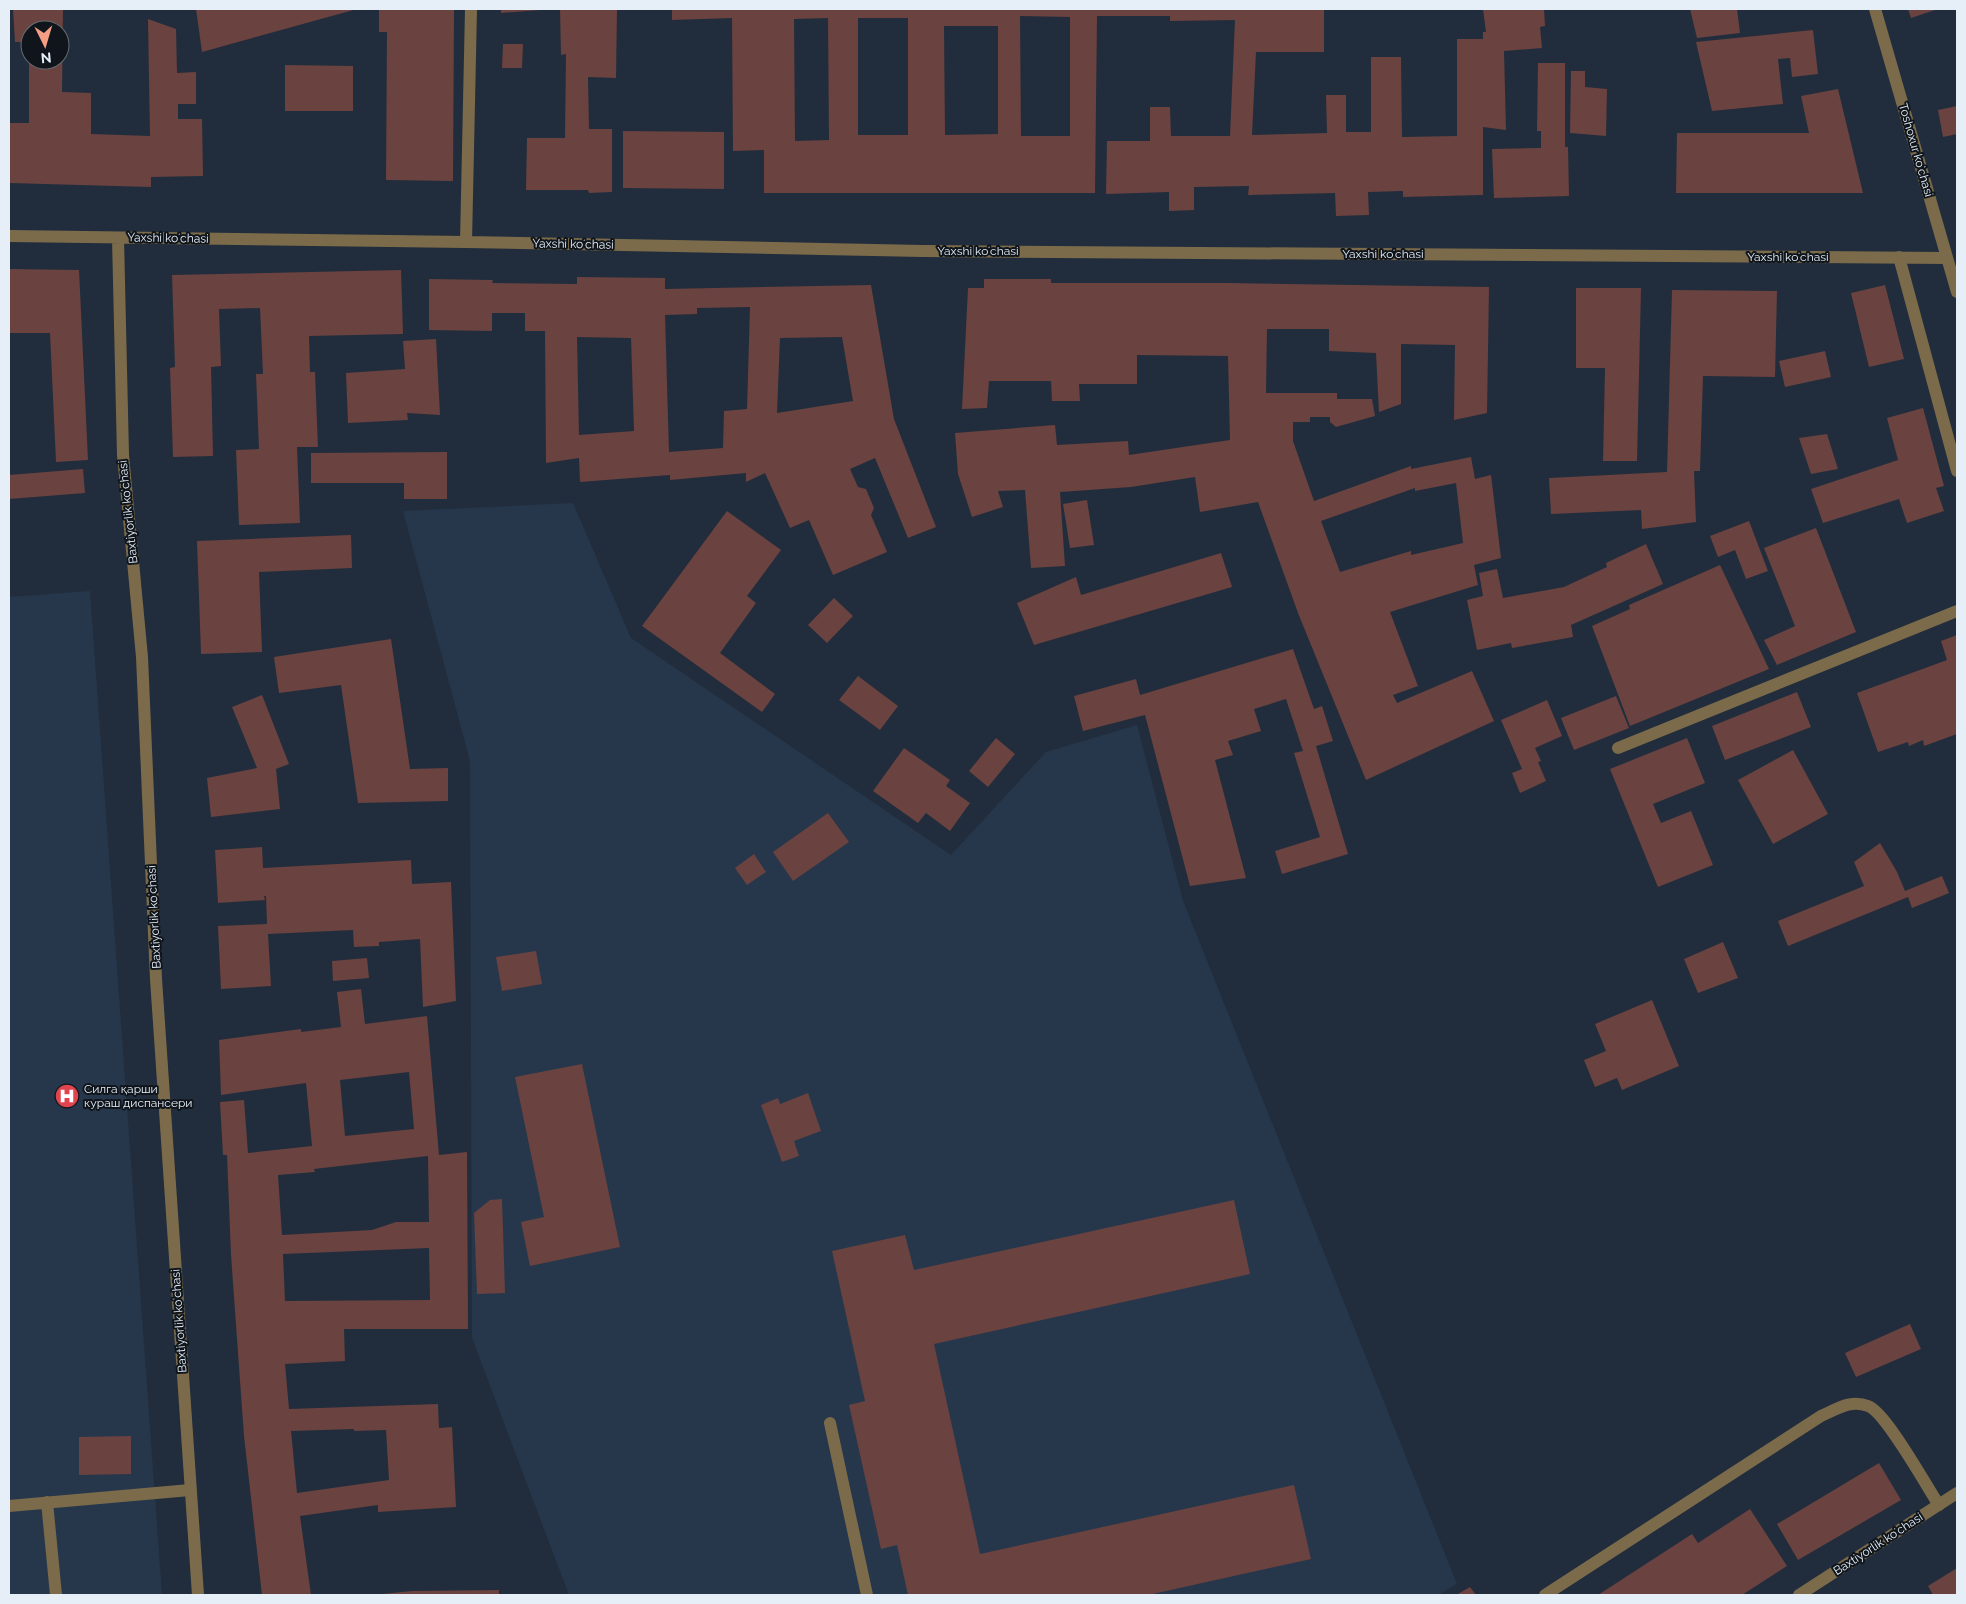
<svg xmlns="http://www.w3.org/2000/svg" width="1966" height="1604" viewBox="0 0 1966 1604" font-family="Raleway,sans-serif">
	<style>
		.built { fill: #27374b }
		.building { fill: #6a423f; fill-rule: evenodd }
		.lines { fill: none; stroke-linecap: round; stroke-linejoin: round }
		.service { stroke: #7b6b4a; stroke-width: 12 }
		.minor { stroke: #7b6b4a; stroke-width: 12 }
		.labels { text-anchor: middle; stroke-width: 4; stroke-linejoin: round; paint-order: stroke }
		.street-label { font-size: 12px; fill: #e6eef8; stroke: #0f151b }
		.poi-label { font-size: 12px; fill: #e6eef8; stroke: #0f151b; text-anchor: start }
	</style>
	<rect width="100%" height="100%" fill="#212d3c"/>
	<path class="built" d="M573,503L631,638L951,855L1046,752L1137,725L1183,901L1457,1584L1438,1595H569L472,1338L470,761L403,511Z
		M90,591L162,1595H9V597Z"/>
	<path class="building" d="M13,9H63L62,92L91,93V134L150,136L148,19L176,29L177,73L196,72V104H178V119H202L203,176L151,177V187L9,183V123H29V60H60V30H30V42H15Z
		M196,9H357L202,52Z
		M379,9H454L453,181L386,180L387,32H379Z
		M501,9H540V10L501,13Z
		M560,9H617L616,78L588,77L589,129H612V192L589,193L588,190H526L527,138H565L566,54L561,55Z
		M672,9H1324V52H1256L1252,135L1327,133L1326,95H1346V132H1371V57H1401L1402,137L1457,136V39H1483V32H1486L1483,9H1544L1545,26L1540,27L1542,48L1504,51L1506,130L1483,127V195L1403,197V191L1368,192L1369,215L1336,216L1335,193L1248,195L1249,186L1194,187V210L1169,211V192L1106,194L1107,141H1150V107H1170L1171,136H1230L1235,20L1170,21V16H1097L1095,193H764V150L733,151L732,18L672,20ZM1020,16L1070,17V136H1021ZM828,18L829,140L795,141L794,19ZM858,18H908V135H858ZM944,26H998V134L945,135Z
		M1690,9H1737L1740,33L1697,38Z
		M1908,9H1938L1911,18Z
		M1813,30L1818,74L1792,77L1790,58L1778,59L1783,104L1712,111L1696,42Z
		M503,44H523L522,68H502Z
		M1538,63H1565V147H1568L1569,196L1494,198L1492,149L1541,148V131H1537Z
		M285,65L353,66V111H285Z
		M1571,71H1585V87L1607,89L1606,136L1570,133Z
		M1838,89L1863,193H1676L1677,133H1809L1801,96Z
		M1957,106V134L1943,137L1938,110Z
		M623,131L724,132V189L623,188Z
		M9,269L79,270L88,460L56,462L50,333H9Z
		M401,270L403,334L309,336L310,372H315L318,447H297L300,523L239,525L236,450L259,449L256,374H263L260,308L219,309L221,366L211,367L213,456L173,457L170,368L175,367L172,275Z
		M577,277L665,278V289L871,285L894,419L936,527L908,538L875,458L850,469L858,487L866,489L874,508L871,515L887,552L833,575L809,520L790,528L765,473L746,482V473L670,480V475L580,482L579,458L546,463L545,331H525V313H492V331L429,330V279L493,280L492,283L577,284ZM750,307L747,409L724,411L723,448L669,452L665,315L697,314V308ZM577,337L631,338L634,431L579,435ZM842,337L853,401L777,413L780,338Z
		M984,279H1051V283H1228L1489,287L1487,413L1454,420L1455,345L1401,344V404L1379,412L1376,353L1329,351V329H1267L1266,393H1337V399H1372L1375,416L1336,427L1330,422V417H1310V422H1293V441L1314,501L1411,466V469L1471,457L1475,479L1491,475L1501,558L1474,565L1478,585L1390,612L1418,686L1393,695L1397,703L1472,671L1494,721L1366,780L1298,613L1258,502L1200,512L1195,477L1131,487L1060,492L1065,566L1031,568L1025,490L998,491L1003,507L972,517L958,474L955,433L1055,425L1057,445L1128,441L1129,455L1230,440L1228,356L1137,355V384H1079L1080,401H1052L1051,381H989L987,408L962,409L968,288H984ZM1456,483L1463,543L1411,555V551L1340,572L1321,521L1415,488V491Z
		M1885,285L1904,359L1869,367L1851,293Z
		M1576,288H1641L1637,461H1603L1605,368H1576Z
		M1672,290L1777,291L1775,377L1703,376L1700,471H1694L1696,522L1642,529L1641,510L1551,514L1549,478L1667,472Z
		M436,339L440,415L407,413L408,420L348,423L346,373L405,369L403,341Z
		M1825,351L1831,377L1785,387L1779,361Z
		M1923,408L1944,486L1936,488L1944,511L1907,523L1899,499L1823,523L1811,489L1898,460L1887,418Z
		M1827,434L1838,469L1811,474L1799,438Z
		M447,452V499H404V483H311V453Z
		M83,469L85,493L9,499V475Z
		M1087,500L1094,545L1070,548L1063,504Z
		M727,511L781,550L747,596L756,603L720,653L775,694L762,712L642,626Z
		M1749,521L1768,571L1746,579L1735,550L1718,557L1710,536Z
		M1816,528L1856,632L1777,665L1764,640L1795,626L1764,548Z
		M351,535L352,568L259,572L262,652L201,654L197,541Z
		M1646,544L1663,584L1571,625L1573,637L1512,648L1511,643L1477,650L1467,600L1483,596L1479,573L1497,569L1503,598L1564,587L1607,567L1606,563Z
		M1221,553L1232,587L1034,645L1017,603L1076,577L1081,595Z
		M1720,565L1769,669L1630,726L1592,626L1630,609L1629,605Z
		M834,598L853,616L827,643L808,625Z
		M1957,635V734L1924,746L1923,740L1909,746L1908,742L1878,752L1857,693L1947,660L1941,641Z
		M391,639L410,769L448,768V801L358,803L341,685L279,693L274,657Z
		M1293,649L1314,709L1322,706L1333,741L1316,746L1348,854L1282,874L1275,851L1320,837L1294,753L1303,751L1286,699L1254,709L1261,731L1228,741L1233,755L1215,760L1246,878L1190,886L1145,715L1083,731L1074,696L1136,679L1140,695Z
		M858,676L898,706L880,730L839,700Z
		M1797,692L1811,727L1725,760L1712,726Z
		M262,695L289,764L276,769L280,809L211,817L207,778L257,768L232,707Z
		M1616,696L1629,728L1574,750L1561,718Z
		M1547,700L1562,736L1535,748L1541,761L1538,762L1546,781L1520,793L1512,773L1522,769L1501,720Z
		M996,738L1015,754L988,787L969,771Z
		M1687,738L1705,783L1653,804L1661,823L1691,811L1713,865L1658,887L1610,769Z
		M904,748L950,780L946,786L970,803L950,831L926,813L918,823L873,791Z
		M1793,750L1828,814L1773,844L1738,780Z
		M828,813L849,842L793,881L773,852Z
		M1880,843L1897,872L1905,891L1942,876L1949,893L1912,908L1908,897L1788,946L1778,921L1864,886L1854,862Z
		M262,847L263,868L411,860L412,884L451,882L456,1001L423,1007L420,939L379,942V946L354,947L353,930L268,934L271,986L221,989L218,926L267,924L266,896H264L265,900L218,903L215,850Z
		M754,854L766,872L747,885L735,868Z
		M1723,942L1738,978L1698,993L1684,959Z
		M536,951L542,984L502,991L496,957Z
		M367,958L369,978L333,981L332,961Z
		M361,989L365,1024L427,1016L439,1155L467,1152L468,1329H344L345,1361L285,1364L289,1409L438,1404L439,1428L452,1427L456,1507L378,1512V1505L300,1516L311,1595H262L244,1436L231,1255L227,1155H223L220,1102L244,1100L248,1153L312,1146L306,1083L221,1095L219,1040L301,1029V1032L341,1027L337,992ZM409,1072L414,1129L345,1136L340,1080ZM428,1156L429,1222H396L372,1230L282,1235L278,1175L315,1172L314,1169ZM429,1248L430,1300L285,1301L283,1254ZM354,1429V1431L386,1430L389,1480L297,1493L291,1431Z
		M1652,1000L1679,1066L1622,1090L1617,1078L1595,1087L1584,1060L1606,1051L1595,1024Z
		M582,1064L620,1247L530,1266L521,1222L544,1217L515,1077Z
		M808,1093L821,1131L794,1141L799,1156L782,1162L761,1105L778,1098L780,1104Z
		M502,1199L505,1293L477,1294L474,1213L490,1200Z
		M1234,1200L1250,1274L934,1344L980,1554L1294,1485L1311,1559L1148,1595H908L897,1545L881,1549L849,1405L865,1401L832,1251L905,1235L914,1270Z
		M1910,1324L1921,1349L1856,1377L1845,1353Z
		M131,1436V1474L79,1475V1437Z
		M1879,1463L1901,1500L1798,1560L1777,1524Z
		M1750,1509L1787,1566L1742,1595H1598L1692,1534L1698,1543Z
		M1957,1568V1595H1933L1928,1586Z
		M1470,1587L1476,1595H1456Z
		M499,1590V1595L382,1594L412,1591Z"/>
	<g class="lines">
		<path class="service" d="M1899,257L1957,471
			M1618,748L1957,611
			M830,1423L867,1595
			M47,1502L56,1595
			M9,1506L190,1490
			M1545,1595L1821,1416C1837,1409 1851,1399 1868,1406C1885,1411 1927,1487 1939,1505"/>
		<path class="minor" d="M1875,9L1957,292
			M9,236L466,242L923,251L1947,258
			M118,238L123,455L142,657L156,979L198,1595
			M466,242L471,9
			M1799,1595L1957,1493"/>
	</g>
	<defs>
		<g id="hospital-disc" transform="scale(1.25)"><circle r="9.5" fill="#e0444e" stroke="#0f151b"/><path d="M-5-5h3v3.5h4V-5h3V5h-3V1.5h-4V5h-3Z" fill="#fff"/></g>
	</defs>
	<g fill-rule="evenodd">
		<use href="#hospital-disc" x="67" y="1096"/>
	</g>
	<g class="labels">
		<g class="street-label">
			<text transform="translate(1916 150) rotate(74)" y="4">Toshoxur koʻchasi</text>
			<text transform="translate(168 238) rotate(1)" y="4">Yaxshi koʻchasi</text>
			<text transform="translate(573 244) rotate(1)" y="4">Yaxshi koʻchasi</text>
			<text x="978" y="255">Yaxshi koʻchasi</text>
			<text x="1383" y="258">Yaxshi koʻchasi</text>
			<text x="1788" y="261">Yaxshi koʻchasi</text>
			<text transform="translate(128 512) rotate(-96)" y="4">Baxtiyorlik koʻchasi</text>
			<text transform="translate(154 917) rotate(-93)" y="4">Baxtiyorlik koʻchasi</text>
			<text transform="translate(179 1321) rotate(-94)" y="4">Baxtiyorlik koʻchasi</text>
			<text transform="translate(1878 1544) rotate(-33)" y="4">Baxtiyorlik koʻchasi</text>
		</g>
		<g class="poi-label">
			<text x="84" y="1093">Силга қарши<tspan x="84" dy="14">кураш диспансери</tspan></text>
		</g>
	</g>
	<rect width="1966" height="1604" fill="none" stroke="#e6eef8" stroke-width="20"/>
	<g transform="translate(45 45) rotate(175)"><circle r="24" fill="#0f151b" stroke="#656c73"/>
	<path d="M0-4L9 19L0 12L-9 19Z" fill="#f49e86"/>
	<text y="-8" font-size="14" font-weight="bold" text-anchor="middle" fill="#e6eef8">N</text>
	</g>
</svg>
